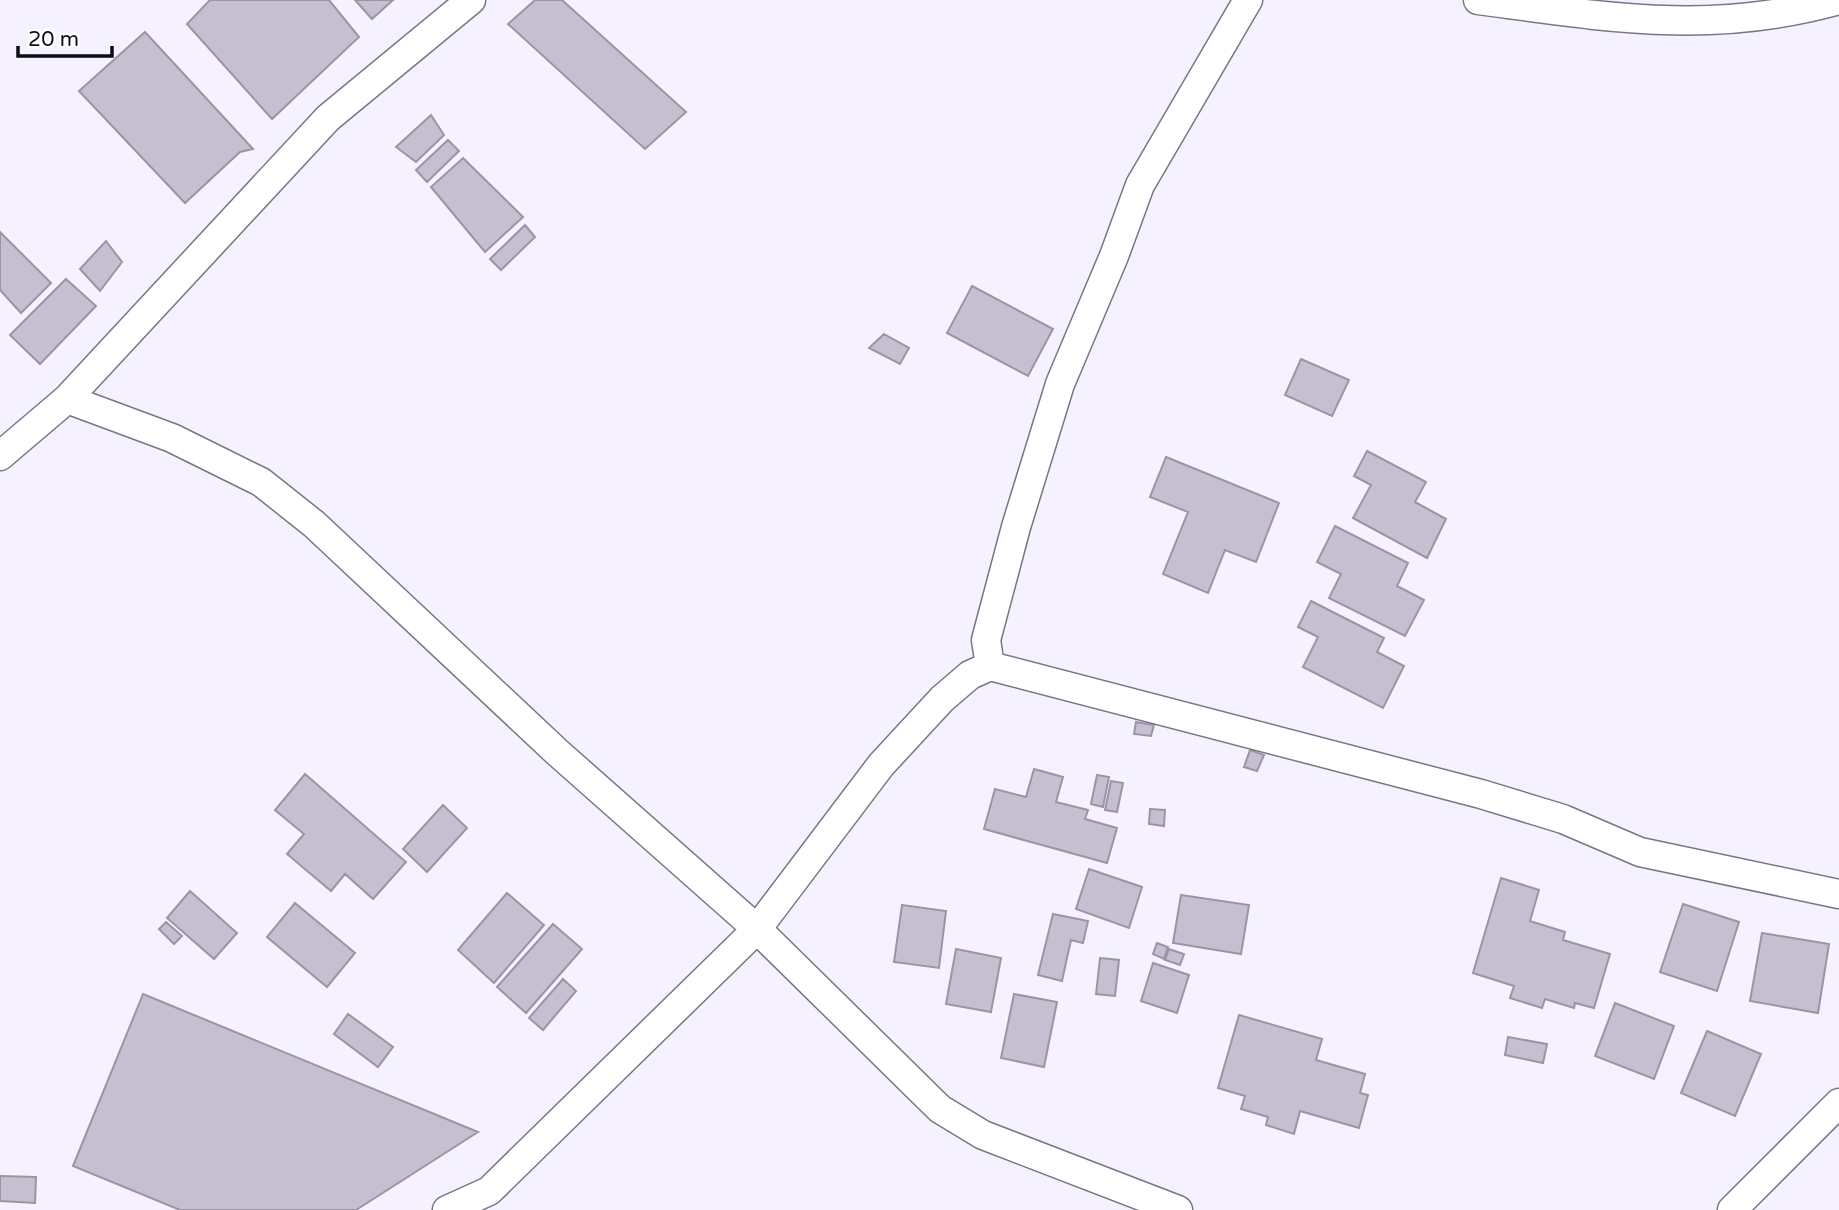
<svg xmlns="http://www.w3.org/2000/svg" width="1839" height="1210" viewBox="0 0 1839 1210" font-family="'Varela Round',sans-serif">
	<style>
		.building { fill: #c5bfd1; stroke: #9a95a5; stroke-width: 2 }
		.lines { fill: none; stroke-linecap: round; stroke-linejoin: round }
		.minor-casing { stroke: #7a7585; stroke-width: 31 }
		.minor { stroke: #fff; stroke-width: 28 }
	</style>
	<rect width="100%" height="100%" fill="#f5f1ff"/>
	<path class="building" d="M210,0H329L359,37L272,119L187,24Z
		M355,0H393L372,19Z
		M535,0H562L686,112L645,149L508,24Z
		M145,32L253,149L240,152L185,203L79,91Z
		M431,115L444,135L416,162L396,147Z
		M448,140L459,151L427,182L416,170Z
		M463,158L523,217L485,252L431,187Z
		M525,225L535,237L501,270L490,259Z
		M0,232L51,283L21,313L0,290Z
		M106,241L122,262L100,291L80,269Z
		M66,279L96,306L40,364L10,335Z
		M972,286L1053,329L1028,376L947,333Z
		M884,334L909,348L900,364L869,348Z
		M1301,359L1349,380L1332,416L1285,395Z
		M1367,451L1426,482L1415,502L1446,519L1427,558L1353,518L1371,485L1354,476Z
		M1166,457L1279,503L1256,562L1225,550L1208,593L1163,574L1188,512L1150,497Z
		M1335,526L1408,563L1397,586L1424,600L1405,636L1329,598L1341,574L1317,562Z
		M1311,601L1384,638L1377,652L1404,666L1383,708L1303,667L1318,637L1298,627Z
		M1136,722L1154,725L1151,736L1134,734Z
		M1250,750L1264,755L1257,771L1244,767Z
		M1034,769L1063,777L1056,802L1088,810L1085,819L1117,828L1107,863L984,829L995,789L1026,797Z
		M305,774L406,862L373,899L345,874L331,891L287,854L304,834L275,810Z
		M1097,775L1109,777L1103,807L1091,804Z
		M1111,781L1123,783L1117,812L1105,810Z
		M443,805L467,828L427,872L403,849Z
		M1150,809L1165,810L1164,826L1149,824Z
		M1089,869L1142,887L1129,928L1076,909Z
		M1501,878L1539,890L1530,921L1565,932L1563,940L1610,954L1594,1008L1575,1003L1574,1008L1545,999L1542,1008L1510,998L1514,986L1473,973Z
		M190,891L237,933L214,959L167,918Z
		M507,893L544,925L494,983L458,950Z
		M1181,895L1249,905L1241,954L1173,943Z
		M295,903L355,953L327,987L267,937Z
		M1683,904L1739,922L1717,991L1660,972Z
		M902,905L946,911L939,968L894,962Z
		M1053,914L1088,921L1083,943L1071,940L1062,981L1038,975Z
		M166,922L182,936L174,944L159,929Z
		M553,924L582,949L526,1013L497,987Z
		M1762,933L1829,944L1818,1013L1750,1001Z
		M1157,943L1168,947L1164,959L1153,954Z
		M956,949L1001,958L991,1012L946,1004Z
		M1169,949L1184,954L1180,965L1165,960Z
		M1100,958L1119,960L1115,996L1096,994Z
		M1153,963L1189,975L1177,1013L1141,1001Z
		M563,979L576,991L543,1030L529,1018Z
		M143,994L478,1132L356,1210H180L73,1166Z
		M1014,994L1057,1002L1044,1067L1001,1058Z
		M1615,1003L1674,1026L1654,1079L1595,1056Z
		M348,1014L393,1047L378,1067L334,1034Z
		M1239,1015L1322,1039L1316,1060L1365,1074L1360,1093L1368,1095L1359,1128L1300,1111L1294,1134L1266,1125L1268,1117L1241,1109L1245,1096L1218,1088Z
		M1707,1031L1761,1054L1735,1116L1681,1093Z
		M1508,1037L1547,1044L1543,1063L1505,1055Z
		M0,1176L36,1177L35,1203L0,1201Z"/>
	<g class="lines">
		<g class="minor-casing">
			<path id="minor" d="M1478,0C1606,17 1711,36 1839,0
				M67,399L172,438L261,482L314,524L557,752L757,929L940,1109L983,1135L1178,1210
				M0,456L67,399L328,118L471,0
				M990,666L986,640L1016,527L1060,384L1114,256L1140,185L1248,0
				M447,1210L489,1191L757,929L881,765L942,699L970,675L990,666L1481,794L1563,819L1640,852L1839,894
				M1732,1210L1839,1103"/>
		</g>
		<use href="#minor" class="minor"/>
	</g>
	<path d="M18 46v10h94v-10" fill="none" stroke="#0e0c12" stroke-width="3.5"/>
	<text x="28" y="46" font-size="21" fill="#0e0c12" stroke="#ffffff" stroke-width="5" paint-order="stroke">20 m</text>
</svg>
